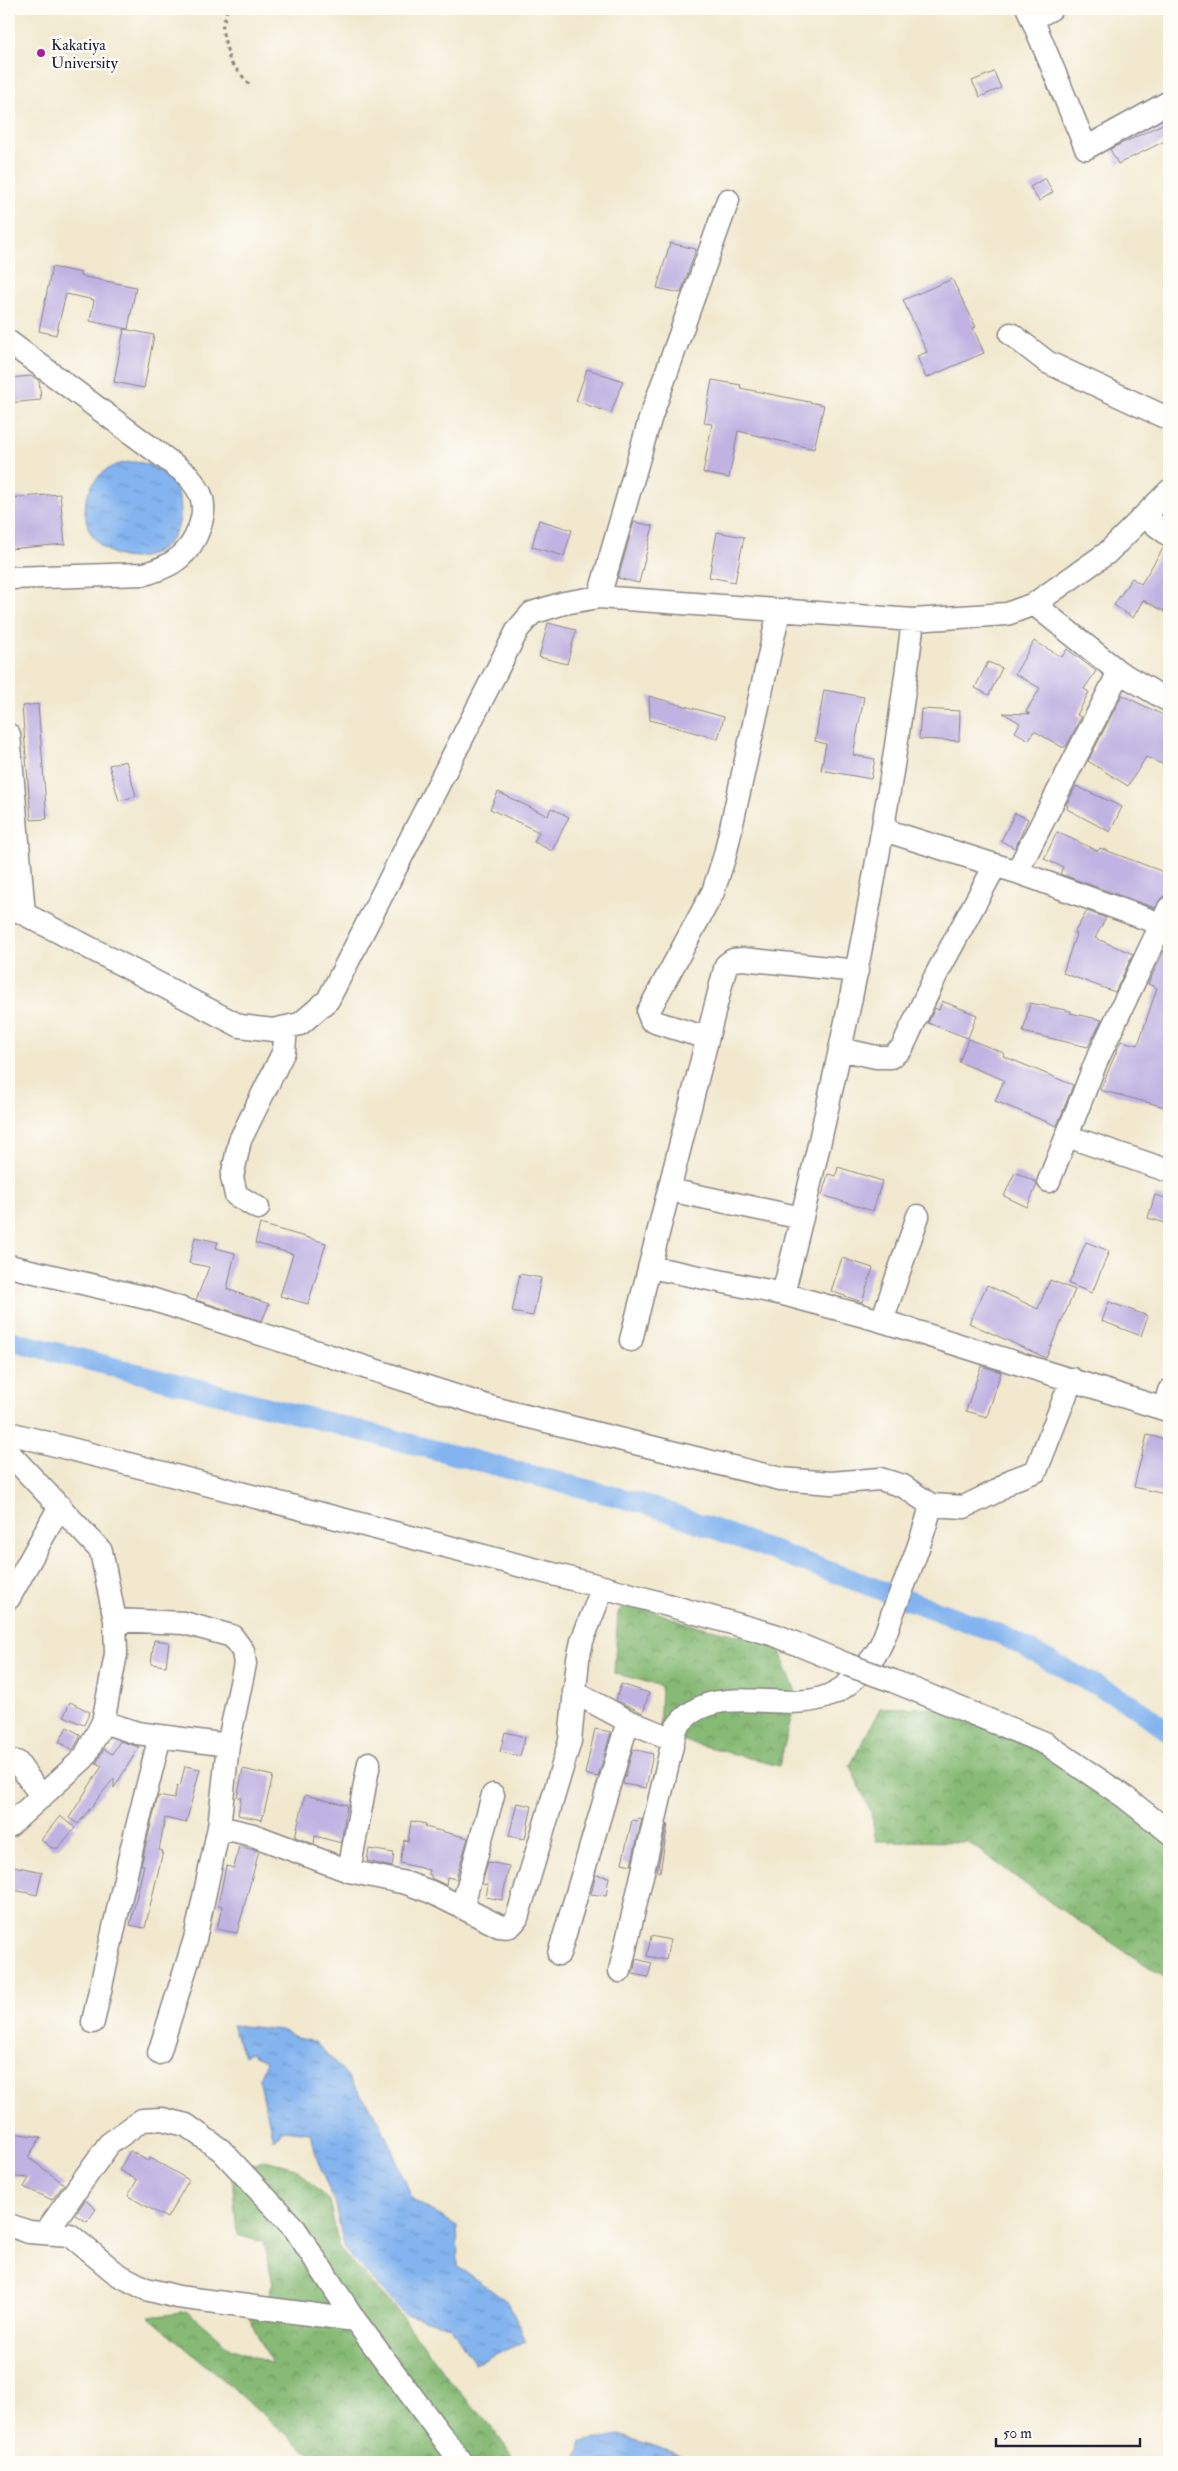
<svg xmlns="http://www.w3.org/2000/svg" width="1178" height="2471" viewBox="0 0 1178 2471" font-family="'IM FELL Double Pica',serif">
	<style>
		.forest { fill: url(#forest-crowns); stroke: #546e58 }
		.water { fill: url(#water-ripples); stroke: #526b95 }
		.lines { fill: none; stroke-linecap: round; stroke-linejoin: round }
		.canal { stroke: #83b4ef; stroke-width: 20 }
		.building { fill: #c0b2e2 }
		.minor-casing { stroke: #8a8584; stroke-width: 25 }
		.path { stroke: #8a8584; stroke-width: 3; stroke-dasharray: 4 4; stroke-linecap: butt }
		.minor { stroke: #fff; stroke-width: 22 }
		.minor-bridge-casing { stroke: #8a8584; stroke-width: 25; stroke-linecap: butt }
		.minor-bridge { stroke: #fff; stroke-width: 22 }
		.poi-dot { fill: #b5179e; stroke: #fdfcf7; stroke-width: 2 }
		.labels { text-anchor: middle; stroke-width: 5; stroke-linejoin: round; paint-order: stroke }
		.poi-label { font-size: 16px; fill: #22223b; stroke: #fdfcf7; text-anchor: start }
	</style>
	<defs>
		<pattern id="forest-crowns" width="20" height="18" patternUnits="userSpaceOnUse" patternTransform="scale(1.25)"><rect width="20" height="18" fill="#86ba74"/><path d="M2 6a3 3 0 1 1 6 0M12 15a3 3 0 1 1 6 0" fill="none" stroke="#6d9760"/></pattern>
		<pattern id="water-ripples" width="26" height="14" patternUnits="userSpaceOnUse" patternTransform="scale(1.25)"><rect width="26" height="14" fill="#83b4ef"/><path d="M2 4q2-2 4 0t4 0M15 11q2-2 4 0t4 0" fill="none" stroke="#6b92c3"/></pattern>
	</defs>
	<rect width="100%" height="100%" fill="#fdfcf7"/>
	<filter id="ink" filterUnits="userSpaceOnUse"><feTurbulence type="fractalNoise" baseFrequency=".02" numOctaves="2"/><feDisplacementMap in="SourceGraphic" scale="10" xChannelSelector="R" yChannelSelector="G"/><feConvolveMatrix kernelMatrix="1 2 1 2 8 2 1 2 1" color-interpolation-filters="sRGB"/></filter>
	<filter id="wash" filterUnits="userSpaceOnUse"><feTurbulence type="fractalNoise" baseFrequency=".0096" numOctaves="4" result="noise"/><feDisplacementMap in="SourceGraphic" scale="20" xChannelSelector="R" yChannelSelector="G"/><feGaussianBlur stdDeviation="1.12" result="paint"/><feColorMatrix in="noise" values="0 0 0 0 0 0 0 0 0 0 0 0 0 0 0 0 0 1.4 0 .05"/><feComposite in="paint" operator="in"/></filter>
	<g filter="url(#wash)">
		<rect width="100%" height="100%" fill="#f1e8ce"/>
		<path class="forest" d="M629,1601L684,1623L777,1644L797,1695L779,1766L659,1734L661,1686L614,1673L618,1613Z
			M941,1707L1049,1755L1169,1843V1980L1057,1907L968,1842L876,1841L871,1812L850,1766L880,1708Z
			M265,2160L296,2168L329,2201L340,2250L402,2316L449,2380L485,2419L517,2462H319L149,2317L188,2312L230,2348L272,2364L249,2318L263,2314L273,2283L263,2242L237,2235L232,2173Z"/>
		<path class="water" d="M85 510a48 48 0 1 1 96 0a48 48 0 1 1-96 0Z
			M232,2025L281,2030L298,2038L315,2042L345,2073L379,2120L413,2200L457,2226L458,2267L508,2302L526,2341L475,2363L450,2326L404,2314L345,2250L334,2201L318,2162L311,2133L284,2130L273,2139L259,2079L266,2061L249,2053L244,2056Z
			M619,2435L684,2456L693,2462H574L582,2442Z"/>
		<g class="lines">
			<path class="canal" d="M9,1340L652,1506L1000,1634L1131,1704L1169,1732"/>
		</g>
		<g id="blocks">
			<path class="building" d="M994,72L1001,88L980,97L972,81Z
				M1169,121V139L1118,164L1110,149Z
				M1045,178L1053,192L1039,201L1030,187Z
				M670,243L696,249L681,293L657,288Z
				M52,267L81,273L80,276L136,287L128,329L90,321L94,300L66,294L56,335L39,331Z
				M952,279L976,327L973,328L984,353L926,378L917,356L927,352L903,300Z
				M124,329L154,335L144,388L114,382Z
				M587,369L623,381L611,413L576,401Z
				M32,376L39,381L41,400L9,403V378Z
				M712,380L741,385L740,388L824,405L814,449L738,431L729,478L703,473L712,424L704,423Z
				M60,494L65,544L9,549V498Z
				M539,520L572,530L564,556L532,547Z
				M634,522L653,526L639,583L618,578Z
				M717,532L744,537L735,582L709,577Z
				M1164,547L1169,548V614L1143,600L1133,618L1114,605L1132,578L1141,584Z
				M548,623L576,630L567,664L539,657Z
				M1034,641L1062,657L1067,649L1096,671L1084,689L1089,692L1077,715L1081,717L1066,747H1062L1034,731L1029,740L1015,732L1020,723L1003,713L1030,714L1026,712L1027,710L1040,688L1015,674Z
				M988,662L1002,668L989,695L975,688Z
				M824,690L864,697L853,755L875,759L871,779L821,770L826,744L815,741Z
				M1122,695L1169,718V767L1146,757L1128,786L1088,761Z
				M649,696L724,717L718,739L650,720Z
				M38,704L47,819L31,820L22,706Z
				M921,709L960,711L959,741L919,739Z
				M126,761L136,796L119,801L109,765Z
				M1076,786L1122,807L1110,832L1067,809L1068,806L1066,805Z
				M498,792L548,816L551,808L569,817L552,851L534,842L539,832L490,809Z
				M1015,813L1028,819L1015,848L1001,841Z
				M1057,832L1098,851L1100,848L1169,874V884L1165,896L1155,908L1060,874L1063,867L1044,859Z
				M1087,911L1106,918L1095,938L1133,954L1115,992L1063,973L1076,934L1074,933Z
				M1169,940V1108L1100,1090L1121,1041L1138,1045L1157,988L1148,984Z
				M942,1001L977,1015L968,1038L928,1023L935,1008L939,1010Z
				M1030,1003L1071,1011L1070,1013L1102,1020L1088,1047L1023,1032Z
				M968,1039L1004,1053L1003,1056L1073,1085L1057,1126L995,1101L1004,1080L959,1062Z
				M838,1167L882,1181L873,1211L822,1195L828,1174L836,1176Z
				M1015,1172L1036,1182L1037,1185L1027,1207L1004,1196Z
				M1155,1195L1169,1199V1224L1148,1218Z
				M260,1224L326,1243L308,1304L280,1296L293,1254L255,1243Z
				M195,1237L218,1242L216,1248L235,1253L227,1289L269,1304L262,1321L196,1300L209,1267L189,1263Z
				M1086,1242L1109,1251L1092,1293L1069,1284Z
				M842,1258L873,1268L862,1302L831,1291Z
				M520,1274L541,1278L533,1316L512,1312Z
				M1050,1280L1075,1290L1046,1358L969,1323L987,1285L1038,1309Z
				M1109,1302L1148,1316L1141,1336L1102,1321Z
				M981,1366L1001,1372L987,1417L966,1411Z
				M1147,1435L1169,1440V1495L1134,1487Z
				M154,1640L169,1642L166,1666L151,1664Z
				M621,1684L649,1693L643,1713L616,1700Z
				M70,1702L90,1712L84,1725L64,1716Z
				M67,1727L81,1735L73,1750L59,1742Z
				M595,1729L611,1732L598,1777L585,1774Z
				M505,1732L525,1737L520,1756L500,1752Z
				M120,1741L139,1747L114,1788V1778L78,1824L69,1818L102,1766L96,1763L104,1749L112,1754Z
				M633,1749L653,1754L646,1788L623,1784Z
				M185,1766L200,1769L186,1823L165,1818L159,1850L163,1851L145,1928L130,1925L144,1865H141L158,1796L174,1799L177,1786L180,1787Z
				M243,1769L273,1776L262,1820L238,1815L241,1798L237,1797Z
				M305,1795L347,1805L341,1843L315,1836L314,1844L295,1837Z
				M517,1803L532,1806L525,1839L509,1836Z
				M60,1816L75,1828L58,1848H52L41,1840Z
				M638,1818L642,1819L631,1865L622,1863L632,1820L637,1821Z
				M411,1821L426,1824L425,1827L468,1838L456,1879L447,1877L446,1885L431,1878V1875L428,1874L429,1870L400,1863L404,1840L408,1841Z
				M667,1824H668L660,1872L657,1871Z
				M239,1846L259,1851L237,1933L217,1929L222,1906L218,1905L226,1866L234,1868Z
				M369,1849L394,1853L392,1867L367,1861Z
				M488,1862L509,1866L502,1900L486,1897L488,1885L482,1884Z
				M9,1865L42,1872L37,1895L9,1889Z
				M596,1875L609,1877L606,1896L591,1894Z
				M651,1936L670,1940L666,1960L647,1956Z
				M636,1959L652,1963L648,1977L633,1974Z
				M11,2133L41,2137L28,2157L64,2184L52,2200L24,2187L29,2178L9,2176Z
				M130,2151L148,2161L150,2158L189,2180L167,2218L128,2196L137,2180L119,2170Z
				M85,2200L96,2209L87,2222L75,2215Z"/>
		</g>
	</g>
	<g filter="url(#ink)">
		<use href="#blocks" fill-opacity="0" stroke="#8a8584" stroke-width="1"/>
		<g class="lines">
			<g class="minor-casing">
				<path id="minor" d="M1028,9L1086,148L1169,102
					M1032,19L1051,9
					M1011,334L1047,362L1169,419
					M9,342L189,476C192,482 197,487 200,493C209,513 196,544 180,557C170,566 157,570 145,574L9,578
					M1145,517L1169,535
					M599,597L650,419L728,200
					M1119,672L1169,701
					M9,735L24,914
					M884,830L1017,872L1169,927
					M1017,872L1119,672L1034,604
					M9,906L240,1026L273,1030L300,1024L328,1000L518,629L532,613L564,603L599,597L913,620L1007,614L1034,604L1107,553L1169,491
					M707,1038L658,1023L651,1020L648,1012L713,892L725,855L779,611
					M840,1049L876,1057H891L902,1048L936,975L995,866
					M1067,1136L1169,1171
					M1049,1181L1096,1062L1169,908
					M669,1190L802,1218
					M258,1208L236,1195L232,1177L240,1140L284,1051L286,1027
					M9,1266L151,1299L493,1408L781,1479L831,1483L880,1479L903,1486L931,1505L964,1507L997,1491L1012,1480L1036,1471L1072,1379
					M650,1267L783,1294L882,1321L1164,1409L1169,1391
					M783,1294C839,1072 886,848 913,620
					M882,1321L918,1216
					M631,1340L726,965L733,960L743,959L857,971
					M9,1433L603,1587L775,1635L848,1665
					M9,1453L101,1551L115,1620L116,1654L103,1722L84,1758L9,1826
					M9,1598L60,1506
					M115,1620L184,1623L232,1636L243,1651L245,1664L228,1745L219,1827L195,1939L159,2053
					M893,1681L1045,1743L1126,1798L1169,1832
					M574,1692L628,1721L672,1739
					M103,1722L137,1733L228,1745
					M17,1762L42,1797
					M219,1827L253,1835L349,1871L369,1763
					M349,1871L406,1883L431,1892L499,1926C509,1928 511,1927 517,1918L570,1741L578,1659L582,1641L603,1587
					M462,1908L493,1795
					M559,1954L628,1721
					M620,1971L676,1728C712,1677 784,1716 830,1695C847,1688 865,1669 875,1655C884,1642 888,1626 893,1612C907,1577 922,1542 931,1505
					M93,2022L132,1847L160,1736
					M9,2225L29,2232L70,2235L117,2274L146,2289L178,2297L355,2320
					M46,2232L109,2144L142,2120L162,2119L186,2125L221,2150L295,2229L355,2320L461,2462"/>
			</g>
			<path class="path" d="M227,9L222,29L230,62L251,86"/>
			<use href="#minor" class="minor"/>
			<g class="minor-bridge-casing">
				<path id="minor-bridge" d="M848,1665L893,1681"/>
			</g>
			<use href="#minor-bridge" class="minor-bridge"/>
		</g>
	</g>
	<circle class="poi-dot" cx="41" cy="53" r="5"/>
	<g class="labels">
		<g class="poi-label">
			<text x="51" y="50">Kakatiya<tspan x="51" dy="18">University</tspan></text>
		</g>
	</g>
	<rect width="1178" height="2471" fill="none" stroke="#fdfcf7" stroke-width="30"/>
	<path d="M996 2438v8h144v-8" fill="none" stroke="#22223b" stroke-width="2.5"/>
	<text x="1003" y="2438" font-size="15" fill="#22223b" stroke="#fdfcf7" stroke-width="4" paint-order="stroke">50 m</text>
</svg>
